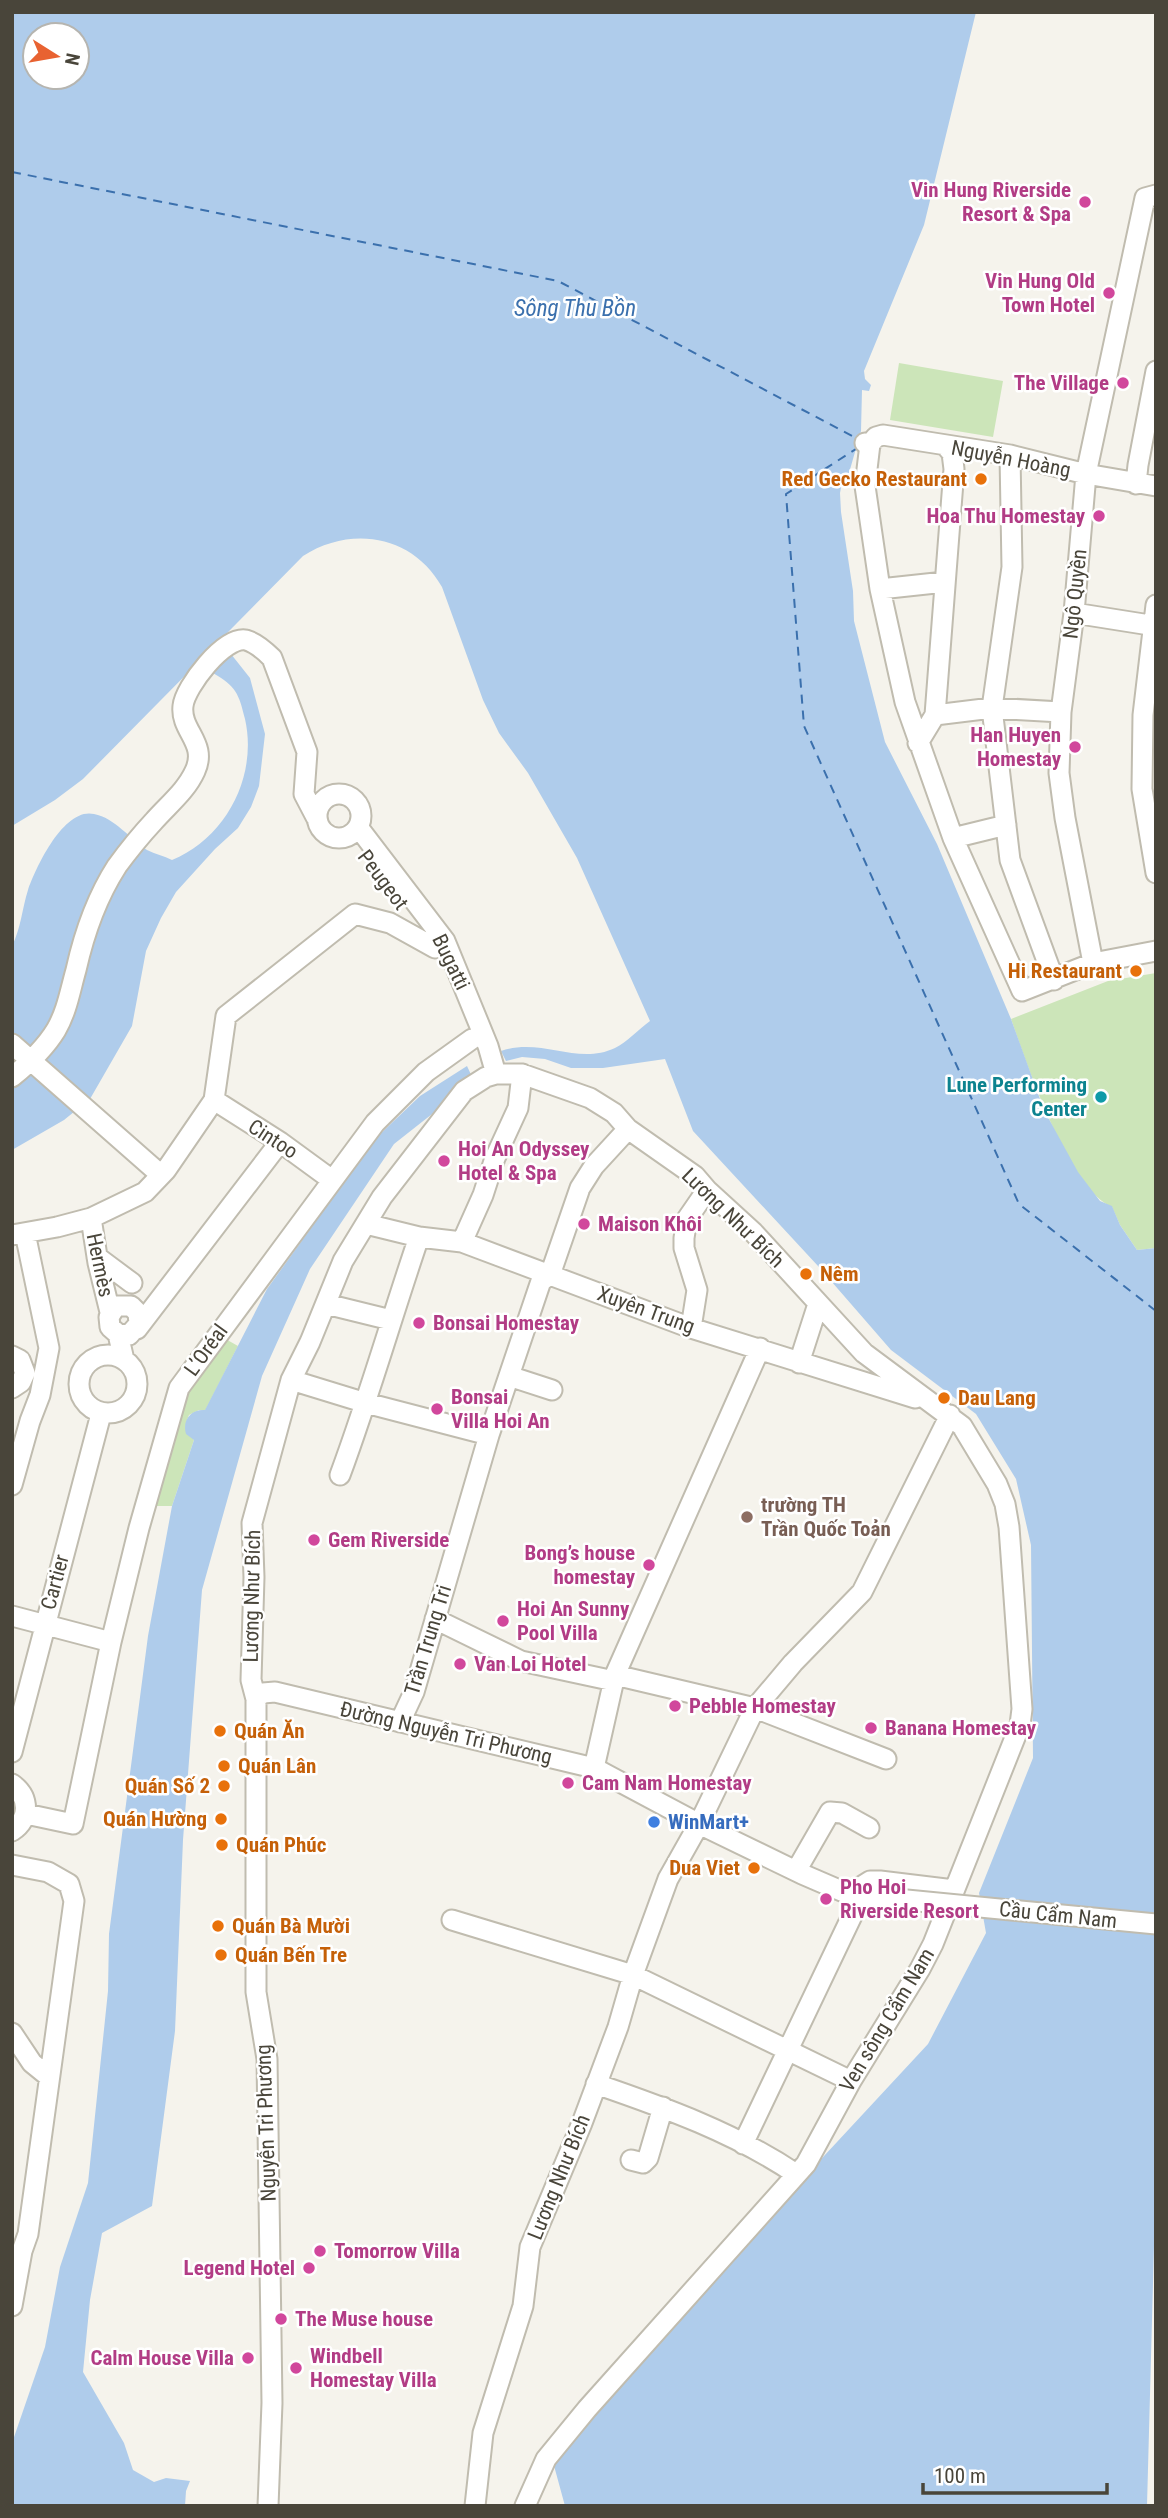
<svg xmlns="http://www.w3.org/2000/svg" width="1168" height="2518" viewBox="0 0 1168 2518" font-family="'Roboto Condensed',sans-serif">
	<style>
		.green { fill: #cce5b9 }
		.water { fill: #afcceb; fill-rule: evenodd }
		.lines { fill: none; stroke-linecap: round; stroke-linejoin: round }
		.ferry { stroke: #3b70ad; stroke-width: 2; stroke-dasharray: 9 7; stroke-linecap: butt }
		.minor-casing { stroke: #c0bcaf; stroke-width: 23 }
		.minor { stroke: #fff; stroke-width: 19 }
		.minor-bridge-casing { stroke: #c0bcaf; stroke-width: 23; stroke-linecap: butt }
		.minor-bridge { stroke: #fff; stroke-width: 19 }
		.hotel-dot { fill: #d1479c; stroke: #fff; stroke-width: 2.5 }
		.food-dot { fill: #e8710a; stroke: #fff; stroke-width: 2.5 }
		.culture-dot { fill: #0f9aa8; stroke: #fff; stroke-width: 2.5 }
		.education-dot { fill: #8d6e63; stroke: #fff; stroke-width: 2.5 }
		.shop-dot { fill: #3f7fe0; stroke: #fff; stroke-width: 2.5 }
		.labels { text-anchor: middle; stroke-width: 5; stroke-linejoin: round; paint-order: stroke }
		.hotel-label { font-size: 21px; font-weight: bold; fill: #b23c85; stroke: #fff; text-anchor: start }
		.street-label { font-size: 21px; fill: #49453a; stroke: #fff }
		.food-label { font-size: 21px; font-weight: bold; fill: #c56008; stroke: #fff; text-anchor: start }
		.culture-label { font-size: 21px; font-weight: bold; fill: #0d838f; stroke: #fff; text-anchor: end }
		.education-label { font-size: 21px; font-weight: bold; fill: #785e54; stroke: #fff; text-anchor: start }
		.shop-label { font-size: 21px; font-weight: bold; fill: #366cbe; stroke: #fff; text-anchor: start }
		.water-label { font-size: 23px; font-style: italic; fill: #3b70ad; stroke: #fff }
	</style>
	<rect width="100%" height="100%" fill="#f5f3ec"/>
	<path class="green" d="M899,363L1003,381L993,437L890,420Z
		M1156,973V1248L1137,1250L1120,1225L1112,1207C1068,1188 1027,1064 1011,1019L1108,981Z
		M222,1337L238,1346L205,1411L199,1410L189,1415L186,1423L194,1440L172,1506H153L185,1387Z"/>
	<path class="water" d="M12,12H976L924,225L864,371L865,379L871,385L869,391L862,390L861,431L849,473L857,474L856,484L842,482L840,493L841,512L853,591L854,621L885,742L937,844L1011,1019L1044,1110L1078,1172L1100,1201L1112,1206L1120,1225L1137,1250L1156,1248V2172L1147,2506H565L553,2462L811,2170L928,2044L986,1933L979,1893L1033,1758L1031,1545L1016,1479L976,1414L891,1350L818,1266L693,1131L665,1059L603,1068H571L545,1059L522,1057L506,1061L501,1051C542,1037 577,1066 615,1048C627,1042 639,1029 650,1021L577,858L528,773L499,733L483,700L442,587C413,535 351,525 303,556L83,779L55,800L12,826ZM35,35H77V77H35Z
		M231,654L250,678L265,734L259,786L251,807L238,828L215,849L176,892L161,918L146,951L132,1026L90,1099L64,1120L12,1150V946C21,928 22,909 28,890C36,867 64,807 94,814C115,818 130,839 147,850C155,854 164,856 172,860C226,838 258,776 245,719C239,694 236,686 213,673Z
		M467,1066L474,1081L394,1144L310,1269L262,1376L202,1590L183,1840L175,2031L152,2206L102,2233L90,2300L83,2372L124,2443L133,2470L154,2482L166,2478L190,2481L186,2491L185,2506H12V2443L45,2347L60,2267L88,2183L108,1991L109,1934L148,1636L172,1506L194,1440L186,1434C182,1420 191,1409 205,1410L267,1289L376,1138L420,1096Z"/>
	<g class="lines">
		<path class="ferry" d="M12,172L558,281L858,439
			M859,447L786,494L804,726L1019,1204L1156,1311"/>
		<g class="minor-casing">
			<path id="minor" d="M865,443L870,444L865,486L880,589L905,702L953,838L1022,991L1093,963L1156,951
				M870,444L876,437L883,435L1010,455L1086,474L1156,486
				M1010,455L1012,567L992,708L1010,860L1054,980
				M1136,484L1138,465L1156,371
				M880,589L945,582
				M1156,605L1143,715L1142,789L1156,873
				M1074,613L1156,626
				M935,715L992,708L1061,712
				M918,743L935,715L954,469L952,453L946,446
				M317 816a22 22 0 1 1 44 0a22 22 0 1 1-44 0Z
				M358,827L445,941L488,1046L496,1074
				M953,838L1006,825
				M1093,963L1065,818L1059,773L1061,712L1074,613L1086,474L1145,198L1156,195
				M12,1044L161,1175
				M12,1077C28,1064 45,1048 56,1030C67,1011 70,991 76,970C84,934 97,897 117,866C128,851 141,835 154,821C168,805 186,791 195,771C208,743 180,731 183,706C185,687 224,636 246,640C256,643 265,651 272,658L307,752L304,794L316,817
				M214,1100L280,1142L332,1180
				M91,1218L98,1263L110,1312
				M366,1224L419,1237L462,1242L691,1328L915,1398
				M12,1235L57,1227L91,1218L145,1192L166,1170L214,1100L226,1016L355,914L390,923L435,948
				M462,1242L483,1195L495,1158L518,1108L522,1074
				M97,1257L132,1283
				M326,1304L391,1320
				M691,1328L697,1290L684,1248V1238L687,1219L707,1190
				M137,1329L280,1142
				M118,1334L129,1335L139,1324L138,1313L131,1306H116L109,1317L110,1327L118,1334L124,1360
				M79 1384a29 29 0 1 1 58 0a29 29 0 1 1-58 0Z
				M12,1356L20,1360L25,1373L21,1382L12,1388
				M799,1363L818,1304
				M509,1376L552,1390
				M291,1380L366,1403L489,1435
				M340,1475C369,1397 392,1316 419,1237
				M12,1485L30,1421L40,1395L49,1348L25,1233
				M12,1616L111,1642
				M435,1619L521,1661L614,1681
				M615,1675L755,1708L886,1759
				M256,1699L263,1693L275,1692L594,1768L699,1824L802,1874L860,1899L876,1897
				M400,1722L414,1692L489,1435L541,1281L550,1275L580,1188L594,1166L628,1129
				M12,1752L101,1414
				M594,1768L615,1675L760,1348
				M12,1784C30,1797 30,1819 12,1831
				M26,1814L73,1824L111,1642L139,1528L179,1388L375,1123L426,1072L472,1039
				M12,1865L48,1872L69,1884L74,1901L28,2234L22,2251L12,2306
				M796,1871L830,1812L842,1813L869,1828
				M452,1920L633,1975L851,2081
				M12,2033L32,2063L48,2076
				M596,2084C666,2108 735,2133 796,2174
				M743,2144L860,1899L862,1886L870,1881H880L954,1890
				M631,2160L643,2163L648,2158L663,2107
				M268,2506L272,2403L267,2059L256,1992V1699L251,1680L254,1577L252,1523L291,1380L310,1342L343,1261L382,1197L464,1091L486,1077L496,1074H522L590,1098L614,1113L628,1129L695,1176L707,1190L753,1232L864,1353L962,1426L997,1484L1005,1504L1009,1527L1022,1709L1020,1725L933,1944L920,1969L851,2081L806,2164L587,2409L546,2459L525,2506
				M475,2506L483,2433L523,2306L530,2247L582,2123L618,2027L633,1975L668,1879L699,1824L755,1708L793,1663L862,1592L950,1415"/>
		</g>
		<use href="#minor" class="minor"/>
		<g class="minor-bridge-casing">
			<path id="minor-bridge" d="M876,1897L1156,1924"/>
		</g>
		<use href="#minor-bridge" class="minor-bridge"/>
	</g>
	<g class="hotel-dot">
		<circle cx="1085" cy="202" r="7"/>
		<circle cx="1109" cy="293" r="7"/>
		<circle cx="1123" cy="383" r="7"/>
		<circle cx="1099" cy="516" r="7"/>
		<circle cx="1075" cy="747" r="7"/>
		<circle cx="444" cy="1161" r="7"/>
		<circle cx="584" cy="1224" r="7"/>
		<circle cx="419" cy="1323" r="7"/>
		<circle cx="437" cy="1409" r="7"/>
		<circle cx="314" cy="1540" r="7"/>
		<circle cx="649" cy="1565" r="7"/>
		<circle cx="503" cy="1621" r="7"/>
		<circle cx="460" cy="1664" r="7"/>
		<circle cx="675" cy="1706" r="7"/>
		<circle cx="871" cy="1728" r="7"/>
		<circle cx="568" cy="1783" r="7"/>
		<circle cx="826" cy="1899" r="7"/>
		<circle cx="320" cy="2251" r="7"/>
		<circle cx="309" cy="2268" r="7"/>
		<circle cx="281" cy="2319" r="7"/>
		<circle cx="248" cy="2358" r="7"/>
		<circle cx="296" cy="2368" r="7"/>
	</g>
	<g class="food-dot">
		<circle cx="981" cy="479" r="7"/>
		<circle cx="1136" cy="971" r="7"/>
		<circle cx="806" cy="1274" r="7"/>
		<circle cx="944" cy="1398" r="7"/>
		<circle cx="220" cy="1731" r="7"/>
		<circle cx="224" cy="1766" r="7"/>
		<circle cx="224" cy="1786" r="7"/>
		<circle cx="221" cy="1819" r="7"/>
		<circle cx="222" cy="1845" r="7"/>
		<circle cx="754" cy="1868" r="7"/>
		<circle cx="218" cy="1926" r="7"/>
		<circle cx="221" cy="1955" r="7"/>
	</g>
	<circle class="culture-dot" cx="1101" cy="1097" r="7"/>
	<circle class="education-dot" cx="747" cy="1517" r="7"/>
	<circle class="shop-dot" cx="654" cy="1822" r="7"/>
	<g class="labels">
		<g class="hotel-label">
			<text x="1071" y="197" text-anchor="end">Vin Hung Riverside<tspan x="1071" dy="24">Resort &amp; Spa</tspan></text>
			<text x="1095" y="288" text-anchor="end">Vin Hung Old<tspan x="1095" dy="24">Town Hotel</tspan></text>
			<text x="1109" y="390" text-anchor="end">The Village</text>
			<text x="1085" y="523" text-anchor="end">Hoa Thu Homestay</text>
			<text x="1061" y="742" text-anchor="end">Han Huyen<tspan x="1061" dy="24">Homestay</tspan></text>
			<text x="458" y="1156">Hoi An Odyssey<tspan x="458" dy="24">Hotel &amp; Spa</tspan></text>
			<text x="598" y="1231">Maison Khôi</text>
			<text x="433" y="1330">Bonsai Homestay</text>
			<text x="451" y="1404">Bonsai<tspan x="451" dy="24">Villa Hoi An</tspan></text>
			<text x="328" y="1547">Gem Riverside</text>
			<text x="635" y="1560" text-anchor="end">Bong’s house<tspan x="635" dy="24">homestay</tspan></text>
			<text x="517" y="1616">Hoi An Sunny<tspan x="517" dy="24">Pool Villa</tspan></text>
			<text x="474" y="1671">Van Loi Hotel</text>
			<text x="689" y="1713">Pebble Homestay</text>
			<text x="885" y="1735">Banana Homestay</text>
			<text x="582" y="1790">Cam Nam Homestay</text>
			<text x="840" y="1894">Pho Hoi<tspan x="840" dy="24">Riverside Resort</tspan></text>
			<text x="334" y="2258">Tomorrow Villa</text>
			<text x="295" y="2275" text-anchor="end">Legend Hotel</text>
			<text x="295" y="2326">The Muse house</text>
			<text x="310" y="2363">Windbell<tspan x="310" dy="24">Homestay Villa</tspan></text>
			<text x="234" y="2365" text-anchor="end">Calm House Villa</text>
		</g>
		<g class="street-label">
			<text transform="translate(1011 459) rotate(11)" y="7">Nguyễn Hoàng</text>
			<text transform="translate(1075 594) rotate(-84)" y="7">Ngô Quyền</text>
			<text transform="translate(383 880) rotate(53)" y="7">Peugeot</text>
			<text transform="translate(451 962) rotate(64)" y="7">Bugatti</text>
			<text transform="translate(273 1139) rotate(33)" y="7">Cintoo</text>
			<text transform="translate(733 1218) rotate(44)" y="7">Lương Như Bích</text>
			<text transform="translate(100 1265) rotate(78)" y="7">Hermès</text>
			<text transform="translate(646 1310) rotate(20)" y="7">Xuyên Trung</text>
			<text transform="translate(206 1350) rotate(-54)" y="7">L’Oréal</text>
			<text transform="translate(55 1582) rotate(-75)" y="7">Cartier</text>
			<text transform="translate(252 1596) rotate(-89)" y="7">Lương Như Bích</text>
			<text transform="translate(428 1640) rotate(-73)" y="7">Trần Trung Tri</text>
			<text transform="translate(446 1733) rotate(13)" y="7">Đường Nguyễn Tri Phương</text>
			<text transform="translate(1058 1915) rotate(6)" y="7">Cầu Cẩm Nam</text>
			<text transform="translate(887 2020) rotate(-59)" y="7">Ven sông Cẩm Nam</text>
			<text transform="translate(266 2123) rotate(-92)" y="7">Nguyễn Tri Phương</text>
			<text transform="translate(559 2177) rotate(-68)" y="7">Lương Như Bích</text>
		</g>
		<g class="food-label">
			<text x="967" y="486" text-anchor="end">Red Gecko Restaurant</text>
			<text x="1122" y="978" text-anchor="end">Hi Restaurant</text>
			<text x="820" y="1281">Nêm</text>
			<text x="958" y="1405">Dau Lang</text>
			<text x="234" y="1738">Quán Ăn</text>
			<text x="238" y="1773">Quán Lân</text>
			<text x="210" y="1793" text-anchor="end">Quán Số 2</text>
			<text x="207" y="1826" text-anchor="end">Quán Hường</text>
			<text x="236" y="1852">Quán Phúc</text>
			<text x="740" y="1875" text-anchor="end">Dua Viet</text>
			<text x="232" y="1933">Quán Bà Mười</text>
			<text x="235" y="1962">Quán Bến Tre</text>
		</g>
		<g class="culture-label">
			<text x="1087" y="1092">Lune Performing<tspan x="1087" dy="24">Center</tspan></text>
		</g>
		<g class="education-label">
			<text x="761" y="1512">trường TH<tspan x="761" dy="24">Trần Quốc Toản</tspan></text>
		</g>
		<g class="shop-label">
			<text x="668" y="1829">WinMart+</text>
		</g>
		<g class="water-label">
			<text x="575" y="316">Sông Thu Bồn</text>
		</g>
	</g>
	<rect width="1168" height="2518" fill="none" stroke="#49453a" stroke-width="28"/>
	<g transform="translate(56 56) rotate(101)"><circle r="33" fill="#ffffff" stroke="#b6b5b0" stroke-width="2"/>
	<path d="M0-5L12 26L0 18L-12 26Z" fill="#e86231"/>
	<text y="-10" font-size="19" font-weight="bold" text-anchor="middle" fill="#49453a">N</text>
	</g>
	<path d="M923 2483v10h184v-10" fill="none" stroke="#49453a" stroke-width="3.5"/>
	<text x="934" y="2483" font-size="21" fill="#49453a" stroke="#ffffff" stroke-width="5" paint-order="stroke">100 m</text>
</svg>
